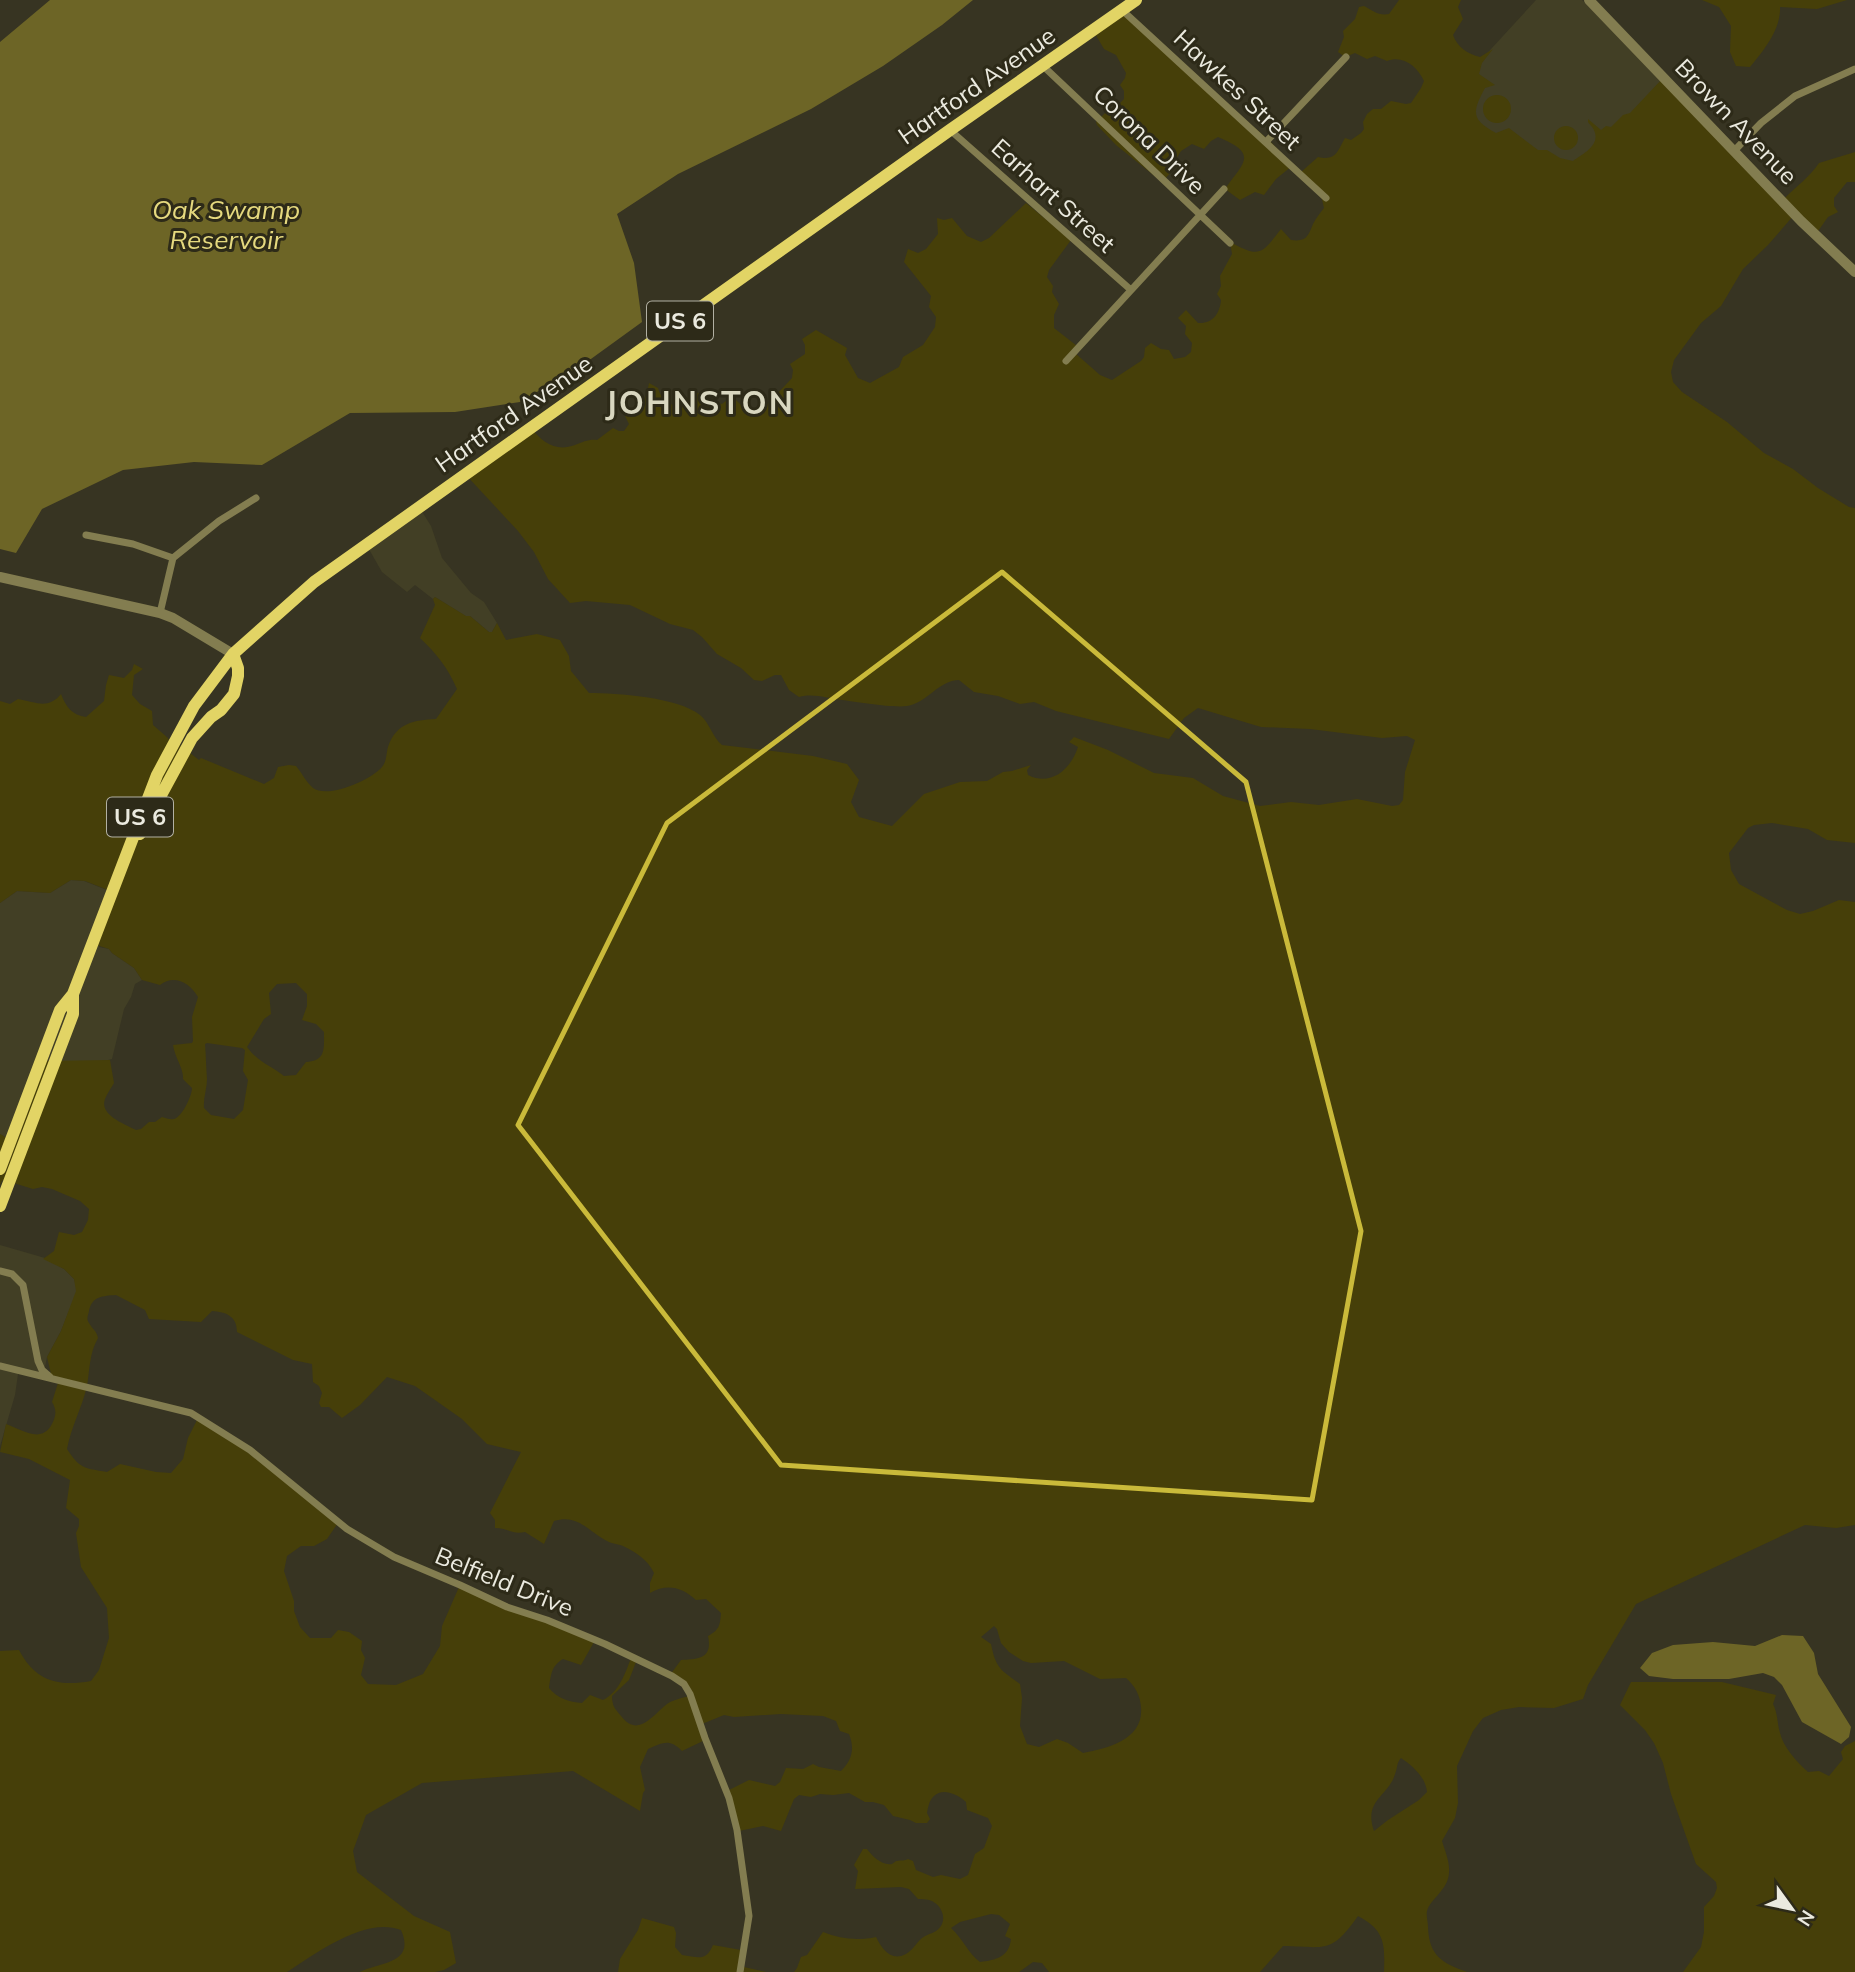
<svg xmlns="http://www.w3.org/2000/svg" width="1855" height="1972" viewBox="0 0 1855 1972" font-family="Mulish,sans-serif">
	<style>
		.built { fill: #423f25 }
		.green { fill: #463f09; fill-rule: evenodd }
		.water { fill: #6d6526 }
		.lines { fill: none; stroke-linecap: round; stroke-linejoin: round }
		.minor { stroke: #837d50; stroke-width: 7 }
		.tertiary { stroke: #837d50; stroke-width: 10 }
		.trunk { stroke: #e2d465; stroke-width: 12 }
		.marked { fill: none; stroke: #caba3a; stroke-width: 5; stroke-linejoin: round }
		.labels { text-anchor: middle; stroke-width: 6; stroke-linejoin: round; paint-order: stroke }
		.shield { fill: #2d2a18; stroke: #b2b0a3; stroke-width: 2 }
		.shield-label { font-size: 23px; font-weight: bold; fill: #ebeadf }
		.street-label { font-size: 24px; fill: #ebeadf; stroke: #2d2a18 }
		.water-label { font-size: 26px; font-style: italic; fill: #e5d97e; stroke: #2d2a18 }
		.district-label { font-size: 32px; font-weight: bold; letter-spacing: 2px; fill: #d9d7c0; stroke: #2d2a18 }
	</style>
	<rect width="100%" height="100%" fill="#373422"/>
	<path class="built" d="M1536,0H1582L1665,83L1549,200L1446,98Z
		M421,510L431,526L442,558L471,593L484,602L497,623L492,632H489L470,616L467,617L435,597L433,599L415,585L407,592L382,572L370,551L364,547Z
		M71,880L84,881L107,890L99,947L109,949L112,953L134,968L142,980L135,984L131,997L124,1009L112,1059L108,1060L14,1142L0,1134V903L17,891L50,893Z
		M0,1245L45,1258L64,1269L74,1279L77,1291L61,1331L47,1357L43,1377L18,1374L15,1395L0,1446Z"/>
	<path class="green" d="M1399,0H1461L1458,7L1463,19L1453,35C1457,47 1468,54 1480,57L1493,49L1482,63L1479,74L1495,85L1485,88C1472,112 1471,120 1496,133L1509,128L1538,150H1547L1560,158L1573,161C1582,155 1599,146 1595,133C1594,128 1590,125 1588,122V119L1601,130L1606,126L1611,127L1623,115L1630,113L1663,78L1783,200C1794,188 1811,176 1819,163L1855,152V182H1847L1834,198V206L1838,212L1828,217L1816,234L1794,215L1768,245L1743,269L1721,306L1701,323L1674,360L1671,372L1673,382L1682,392L1727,422L1764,453L1793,469L1818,488L1849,507L1855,508V843L1827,840L1808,829L1772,823L1754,825L1748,828L1729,853L1731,870L1739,884L1787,910L1800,914L1813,911L1839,900L1855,902V1525L1836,1528L1805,1525L1636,1604L1588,1685L1583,1699L1554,1708L1519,1707L1501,1710L1483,1718L1473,1731L1457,1766L1458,1803L1455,1818L1442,1841C1445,1851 1450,1862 1449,1873C1448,1890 1431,1898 1427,1911C1426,1915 1428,1923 1428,1927C1429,1956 1442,1963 1467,1972H1384C1385,1944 1385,1930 1358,1916C1331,1954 1327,1947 1283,1946L1260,1972H1049L1042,1963L1033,1962L1019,1972H794L797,1968L801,1957L807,1955L823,1932C840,1939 858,1941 876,1937C882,1949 891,1962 906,1954C912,1951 917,1942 922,1938C928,1933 936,1934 941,1926C947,1916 940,1903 929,1900C925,1899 922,1899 918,1899L909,1889L901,1887L855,1889L858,1871L854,1865L863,1849H867C872,1856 882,1866 892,1864C894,1863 895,1861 897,1861C901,1860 905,1861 908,1859L913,1861L916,1870L933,1877L941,1875L960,1879L968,1875L975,1854L984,1848L992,1826L988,1818L967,1810L966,1802C959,1795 943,1787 934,1796C929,1800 928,1808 927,1813L930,1819L927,1823H916L910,1820L893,1816L884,1805L873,1802H865L849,1793L833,1795L820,1794L811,1797L799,1795L794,1799L781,1831L763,1826L739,1831L727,1791L749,1780L775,1786L780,1782L786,1768L803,1769L813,1764L819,1767L841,1771C852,1760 855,1749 849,1734L840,1731L836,1721L823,1716L781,1714L734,1717L724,1715L702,1724L705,1740L682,1751C669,1738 663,1743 648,1749L640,1767L645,1790L643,1793L640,1811L573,1771L422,1783L366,1815L353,1851L357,1872L414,1916L450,1932L456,1963L444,1970L435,1972H360C380,1962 416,1964 401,1930C366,1916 316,1953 287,1972H0V1651L19,1650C35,1681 58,1687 91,1681L99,1670L109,1638L107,1608L81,1567L76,1533L79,1526V1519L66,1508L70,1480L29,1459L0,1452L6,1424C23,1430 41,1444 52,1424C56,1416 57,1410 52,1402L58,1383L52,1378L47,1357L61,1331L76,1291L74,1279L64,1269L43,1259L54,1251L59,1232L74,1235L82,1232L88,1220L89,1209L80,1201L52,1189L42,1187L33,1189L4,1180L2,1181L0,1185V1134L14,1142L46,1061L110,1060L114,1083C111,1088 107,1094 105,1099C99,1115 125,1124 136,1130L141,1129L149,1122H155L162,1117C166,1118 170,1120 174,1119C182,1117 192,1096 192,1088L183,1079C184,1069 175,1058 173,1045L192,1043L193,1041L192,1017L198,997C190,983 174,974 160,985L142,980L134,968L112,953L109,949L90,943L108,890L85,881L71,880L50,893L17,891L0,903V701L10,704L18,699C36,702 48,710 61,694C66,707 72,715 86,717L104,701L106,685L109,675L124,678L132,670L134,664L143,669L134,675L132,695L140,704L152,711L153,725L168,738L170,743L180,745L199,760L201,758L264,784L274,778L278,767L289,765L296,766C302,773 306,782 313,788C328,799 371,780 382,767C387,761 386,754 388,747C396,723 414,720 436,719L457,689C448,668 436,653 420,638L435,605L433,599L435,597L466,616H470L489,632H492L497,623L506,640L537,634L560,640L569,656L571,671L589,693C616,693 678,697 700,715C710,723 712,737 722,745L813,756L847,764L859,780L851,802L859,817L892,826L924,794L960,782L987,781L1003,772L1012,771L1031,765L1027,770L1028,775C1051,787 1071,769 1078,747L1069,742L1074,737L1108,750L1154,773L1193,778L1223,796L1260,806L1291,802L1319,805L1357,799L1392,806L1399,805L1403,800L1405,772L1415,740L1407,736L1382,738L1310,729L1261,727L1198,708L1184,718L1169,739L1056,711L1034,702L1020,704L998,696L974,692L959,680C939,680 927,703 907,706C893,708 857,702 842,700C826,698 814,693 799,697L789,690L781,675H775L762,681L754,680L741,668L717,654L702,637L693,630L670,624L630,605L586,601L570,603L548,579L534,552L518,531L466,475L531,428C543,443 556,452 575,445C583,442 589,439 597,440L613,428L619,431H624L629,424L625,416C642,409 646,400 649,383L658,388C661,399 667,405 679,406L694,392C705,394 711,403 722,404L732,396L746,410L763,409L792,378L793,370L790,364L805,354V345L802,339L816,330L847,348L845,355L858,378L870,383L899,367L903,357L923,345L935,327L936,317L929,307L931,296L904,262L908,249L918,253L926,249L938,234L937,218L944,220L952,218L967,236L981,242L989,238L1026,203L1071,240L1049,270L1047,277L1053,286L1052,292L1059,304L1054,315V328L1077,346L1075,353L1100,375L1112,380L1141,361L1144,357L1145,348L1151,343L1161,349L1169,350L1174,359L1185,357L1191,352L1192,343L1185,334L1186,326L1178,318L1186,310L1198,323C1213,324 1220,313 1221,300L1217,294L1221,286L1220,276L1232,254L1230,242C1260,258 1261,255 1281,229L1291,240C1307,242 1308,236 1313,224C1316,218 1320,213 1324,208L1321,195L1301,172L1318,157C1336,161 1337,152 1345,138L1351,140L1361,133L1364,129L1363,122L1367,114L1373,109H1381L1391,101L1406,104L1411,103L1421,88L1424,81C1417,66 1403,55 1387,61L1375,56L1367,59L1355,53L1345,57L1338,52L1344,37L1343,31L1355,19L1359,7L1364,6C1373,11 1379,16 1389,14ZM296,983L307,994V1006L302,1020L316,1024L324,1032C324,1049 326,1061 306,1062L296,1075L284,1076C270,1065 258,1062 247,1047L264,1019L271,1014L269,993L277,984ZM207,1043L242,1048L245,1050L243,1071L248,1080L243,1110L234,1119L211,1115L204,1108C203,1098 207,1089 207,1079C206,1067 206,1056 205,1044ZM116,1295L145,1310L149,1319L201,1322L212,1311C226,1312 237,1316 237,1332L293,1360L312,1364L313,1382L319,1386L322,1393L319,1403L321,1407H329L342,1418L360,1405L387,1377L415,1386L462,1419L487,1444L521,1452L490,1513L495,1520V1528C508,1528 512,1535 525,1532L544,1544L554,1521C579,1513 589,1533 609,1542C614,1544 620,1544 625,1547C637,1553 648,1560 654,1573L650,1583V1593C667,1583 682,1587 696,1600L706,1599L721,1613C720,1626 719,1630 708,1636C713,1659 698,1659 681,1660L670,1675L688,1691L689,1696C682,1698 673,1700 667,1704C652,1716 638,1738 621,1716C615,1709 612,1706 612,1696L629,1680L636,1662L631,1658C625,1674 619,1692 603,1700L590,1695L582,1703C569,1702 557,1698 549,1688C551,1675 551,1666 563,1659L581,1665L594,1642L459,1587L442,1626L440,1646L423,1674L396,1685L368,1684L361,1675L365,1658L361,1650L362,1641L349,1632L338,1630L331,1638H310L300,1627L294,1611V1601L284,1571L287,1556L301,1546H314L327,1539L338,1523L334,1519L229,1438L198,1418L188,1438L183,1459L171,1473L156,1472L120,1464L107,1472C84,1468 80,1469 67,1449C71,1427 82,1408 87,1386C90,1369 89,1354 98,1338C96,1330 93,1330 89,1323C86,1319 88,1316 89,1311C92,1296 103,1296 116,1295ZM994,1626L997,1629L1001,1643L1009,1652L1023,1661L1031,1663L1064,1661L1100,1679L1126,1678C1135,1686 1140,1695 1141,1707C1144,1739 1109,1748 1083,1753L1068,1743L1057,1739L1039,1747L1027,1744L1020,1726L1022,1698L1020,1684C1001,1670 996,1669 991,1644L981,1637ZM1401,1758C1413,1766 1426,1778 1427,1792L1419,1800L1388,1820L1374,1831C1363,1800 1389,1796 1395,1774C1398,1767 1396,1764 1401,1758ZM991,1914L999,1915L1010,1924L1005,1936L1011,1939C1009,1957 996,1960 980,1962C968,1953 963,1939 951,1928L960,1922Z
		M1702,0H1847L1817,9L1780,7C1781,30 1763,51 1750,67L1736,66L1730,52L1731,26L1719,7Z
		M1121,12L1270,141L1292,164V166L1276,179L1264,195L1255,192L1240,200L1225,189C1244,162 1259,154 1218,137L1211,141L1204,149L1192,144L1181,151L1176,159L1175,168L1162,182L1116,145L1097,125L1096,122L1108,110L1117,106L1124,99V91L1120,85L1125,78L1126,73L1116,55L1104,49L1094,32Z
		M1483 109a14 14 0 1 1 28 0a14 14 0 1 1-28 0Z
		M1554 138a12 12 0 1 1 24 0a12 12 0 1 1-24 0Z
		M1631,1682H1722L1776,1695L1773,1704C1778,1714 1777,1723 1780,1733C1783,1747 1797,1762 1808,1772L1819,1771L1829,1776L1843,1759L1841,1752L1845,1746L1855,1741V1972H1683L1701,1947L1704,1932V1907L1714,1896L1717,1888L1716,1882L1696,1864L1671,1794L1663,1763L1654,1743L1645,1730L1620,1705Z
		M642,1918L674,1927L676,1933L675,1947L682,1955C698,1957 706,1962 713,1945L741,1950L744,1967L766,1972H618L620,1959L638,1930Z"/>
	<path class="water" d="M50,0H973L942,25L883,66L811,109L678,174L617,214L634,263L642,322L584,364L520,402L455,412L350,413L262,465L194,462L123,470L42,509L16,553L0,549V42Z
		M1782,1635L1803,1636L1814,1653L1818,1674L1851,1727L1849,1737L1841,1744L1802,1722L1782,1685L1774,1677L1763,1673L1729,1679H1673L1649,1676L1640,1668L1652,1653L1673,1645L1713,1642L1755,1646Z"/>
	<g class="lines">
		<path class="minor" d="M1122,10L1326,198
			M1042,65L1230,243
			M950,130L1131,290
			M1266,142L1346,57
			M1735,150L1761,123L1795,96L1855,69
			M1066,361L1224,189
			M86,535L133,544L173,558
			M160,613L173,558L219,521L256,498
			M0,1271L12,1274L23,1285L38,1361L42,1370L50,1377
			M0,1366L191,1413L250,1450L347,1529L394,1557L460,1585L507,1607L547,1620L605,1644L672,1676L684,1684L690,1694L705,1738L729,1798L737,1830L749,1916L740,1972"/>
		<path class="tertiary" d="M1589,0L1801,221L1855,272
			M0,577L160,613L173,618L233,654"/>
		<path class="trunk" d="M140,834L192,738L211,717L221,710L234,694L238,676V668L233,654
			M0,1169L60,1010L73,994L157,775L194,706L233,654L314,582L950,130L1136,0
			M0,1206L73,1014V994"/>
	</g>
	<path class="marked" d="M1002,572L1246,782L1361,1231L1312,1500L781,1465L518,1125L667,823Z"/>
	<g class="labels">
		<g class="shield">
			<rect x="647" y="301.5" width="66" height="39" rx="5"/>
			<rect x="107" y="797.5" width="66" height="39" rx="5"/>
		</g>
		<g class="shield-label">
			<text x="680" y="329">US 6</text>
			<text x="140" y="825">US 6</text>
		</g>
		<g class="street-label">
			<text transform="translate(977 86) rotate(-35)" y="8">Hartford Avenue</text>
			<text transform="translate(1237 90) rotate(43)" y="8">Hawkes Street</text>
			<text transform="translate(1736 122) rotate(46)" y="8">Brown Avenue</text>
			<text transform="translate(1149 140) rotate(44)" y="8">Corona Drive</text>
			<text transform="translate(1053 196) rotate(42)" y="8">Earhart Street</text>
			<text transform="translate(514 414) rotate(-35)" y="8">Hartford Avenue</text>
			<text transform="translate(504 1582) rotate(22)" y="8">Belfield Drive</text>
		</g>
		<g class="water-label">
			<text x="226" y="219">Oak Swamp<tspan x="226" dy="30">Reservoir</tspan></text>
		</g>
		<g class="district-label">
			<text x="700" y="414">JOHNSTON</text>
		</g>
	</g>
	<g transform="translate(1792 1909) rotate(123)" stroke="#2d2a18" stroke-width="5" paint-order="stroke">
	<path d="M0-5L12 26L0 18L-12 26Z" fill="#ebeadf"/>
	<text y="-10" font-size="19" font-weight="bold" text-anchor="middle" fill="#ebeadf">N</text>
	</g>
</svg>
